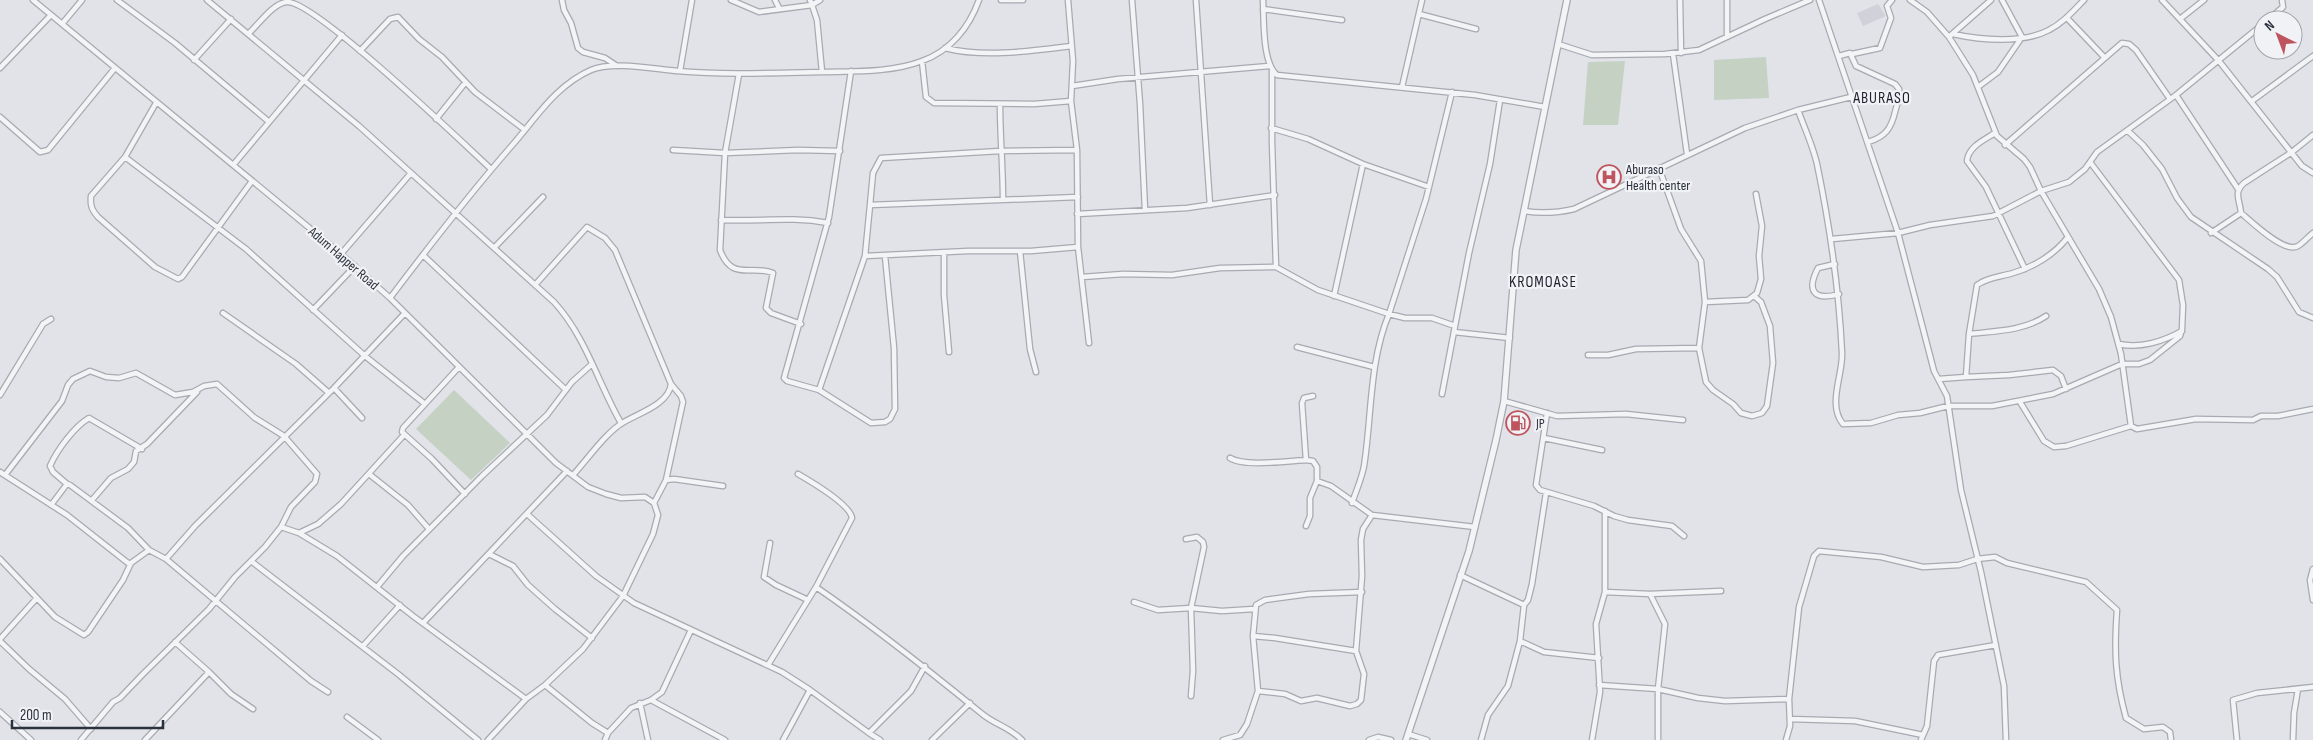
<svg xmlns="http://www.w3.org/2000/svg" width="2313" height="740" viewBox="0 0 2313 740" font-family="'Sofia Sans Condensed',sans-serif">
	<style>
		.built { fill: #cfd2d9 }
		.green { fill: #c5d1c3 }
		.lines { fill: none; stroke-linecap: round; stroke-linejoin: round }
		.minor-casing { stroke: #a7aab1; stroke-width: 7 }
		.tertiary-casing { stroke: #a7aab1; stroke-width: 8 }
		.minor { stroke: #f3f4f6; stroke-width: 4.5 }
		.tertiary { stroke: #f3f4f6; stroke-width: 5.5 }
		.labels { text-anchor: middle; stroke-width: 4.5; stroke-linejoin: round; paint-order: stroke }
		.poi-label { font-size: 14px; fill: #2b313d; stroke: #f0f2f5; text-anchor: start }
		.street-label { font-size: 14px; fill: #2b313d; stroke: #f0f2f5 }
		.quarter-label { font-size: 16px; letter-spacing: 1px; fill: #1d222e; stroke: #f0f2f5 }
	</style>
	<rect width="100%" height="100%" fill="#e1e3e8"/>
	<path class="built" d="M1878,4L1886,16L1863,26L1857,13Z"/>
	<path class="green" d="M1766,57L1769,98L1714,100V60Z
		M1625,61L1618,125H1583L1588,62Z
		M454,390L510,443L471,480L416,429Z"/>
	<g class="lines">
		<g class="minor-casing">
			<path id="minor" d="M33,0L341,254L390,298L556,463L588,487L606,494L621,498L645,497L654,503
				M117,0L175,43L268,121
				M207,0L359,126L554,302C586,337 598,383 621,423
				M562,0L564,10L571,23L578,48L583,52L605,58L617,66
				M731,0L759,12L812,5L810,0
				M775,0L779,8
				M820,0L812,5L817,20L822,72
				M1001,0H1023
				M1068,0L1073,61L1071,101L1077,150L1078,247L1089,343
				M1132,0L1140,104L1145,210
				M1196,0L1210,205
				M1263,0C1264,19 1262,63 1277,75L1475,95L1545,107
				M1680,0L1681,53
				M1819,0L1898,233L1934,371L1947,396L1961,490L1981,572L2004,686L2006,740
				M1910,0L1927,12L1949,37L1973,75L1997,136L2024,159L2030,167L2041,191L2099,289L2111,317L2121,354L2131,426L2137,429L2196,419L2253,420L2261,416H2278L2313,409
				M2002,0L2022,37
				M2162,0L2219,61L2302,166L2313,173
				M1263,9L1342,20
				M1419,14L1476,29
				M2067,18L2105,58
				M2180,19L2204,0
				M2268,20L2283,7L2282,0
				M62,24L82,0
				M249,33C259,24 273,3 287,2C314,0 463,143 491,169
				M1953,34C1980,40 2023,44 2049,30C2063,23 2073,11 2084,0
				M1951,35L1991,0
				M1727,37V0
				M1558,44L1592,55L1665,54L1699,50L1765,19L1810,0
				M945,48C984,58 1031,51 1071,46
				M360,51L390,19L398,17L419,39L442,57L475,92L525,130
				M1673,54L1687,154
				M1852,54L1880,48L1891,18L1887,6L1892,0
				M1839,56L1850,53L1856,66L1895,84L1899,89C1900,97 1897,104 1895,112C1891,129 1885,137 1868,142
				M194,60L231,19
				M922,61L926,97L934,103L1034,104L1071,101
				M0,68L51,15
				M680,71L692,0
				M851,71L829,217L784,378L787,381L819,390L871,423L885,422L890,419L895,409L894,348L885,256
				M1272,71V142L1276,267
				M739,74L725,153L720,250C732,282 751,264 773,273L766,308L771,313L801,324
				M1072,86L1118,79L1269,66
				M1402,87L1422,0
				M1978,87L1998,72L2022,37
				M2176,95L2238,189
				M2252,101L2313,56
				M156,103L125,157L91,196C90,206 92,210 98,217L155,267L178,279L182,277L252,181
				M1000,104C1000,136 1003,168 1003,200
				M1798,110C1804,127 1813,146 1817,164C1830,227 1839,289 1842,353C1843,375 1827,405 1843,424L1871,423L1898,415L1920,413L1948,406H1992L2053,394L2122,364H2139L2150,360L2180,336L2182,329L2183,305L2179,280L2090,162
				M0,117L40,152L48,150L115,68
				M436,119L465,83
				M1271,128L1308,139L1363,164L1429,187
				M2128,131L2143,145L2162,169L2177,198L2191,217L2268,269L2277,277L2299,312L2313,318
				M1995,133C1984,140 1968,147 1967,161L1986,187L2025,269
				M2005,145L2122,43L2129,44L2136,50L2170,99
				M673,150L725,153L798,150L840,151
				M125,157L246,249L365,356L425,404
				M234,164L342,35
				M1659,168L1681,229L1701,261L1705,302L1699,348L1706,382L1713,390L1733,404L1741,413L1752,416L1762,413L1767,406L1773,363L1770,326L1761,302L1754,296
				M870,205L873,173L881,158L1000,151L1077,150
				M1524,211C1542,214 1557,213 1574,209L1745,128L1798,110L1851,97
				M2241,213C2251,221 2284,254 2298,246C2303,243 2308,237 2313,233
				M1077,214L1187,208L1275,195
				M721,220C758,222 790,216 828,223
				M2211,233L2241,213C2240,200 2233,193 2244,183L2292,152L2313,135
				M1832,239L1898,233L1930,225L1993,216L2041,191L2069,182L2085,169L2097,152L2176,95L2263,24
				M494,248L543,197
				M1020,251L1030,349L1036,372
				M944,253V295L949,352
				M341,254L411,173
				M423,255L566,390
				M865,256L968,251H1031L1078,247
				M1835,264L1818,268C1806,291 1814,301 1839,294
				M1082,277L1123,274L1172,275L1220,268L1276,267L1318,290L1389,314L1426,199L1452,92
				M535,285L587,227L605,238L615,250L671,384C669,404 639,413 624,422C606,432 587,460 573,475
				M1334,296L1363,164
				M390,298C430,245 471,192 515,142C538,115 557,85 591,70C613,61 653,69 677,71C725,75 773,73 821,72C854,71 890,73 922,61C950,51 969,28 979,0
				M1705,302L1748,300L1757,293L1761,279L1759,256L1762,226L1756,194
				M313,310L355,266
				M223,313L296,364L329,393
				M1454,332L1510,338
				M1969,334C1995,331 2024,331 2046,316
				M2119,344C2140,349 2164,341 2182,331
				M1297,347L1374,367
				M1588,355H1608L1636,349L1699,348
				M459,367L403,428L402,432L432,459L465,494
				M1966,377L2009,375L2053,370L2061,376L2066,389
				M1939,379L1966,377L1969,334L1977,285C1988,277 2000,277 2013,273C2034,267 2055,254 2068,237
				M334,388L362,418
				M819,390L865,256L870,205L1078,197
				M1442,394L1469,253L1490,164L1500,100
				M0,395L43,324L51,319
				M1313,396L1304,398L1302,403L1306,460L1313,461L1317,467V481L1331,486L1372,515L1475,527
				M1504,401L1557,416L1626,414L1683,420
				M2020,402L2044,441L2054,447L2066,446L2131,426
				M1547,413L1536,485L1540,490L1594,506L1614,516L1628,520L1672,526L1684,536
				M1544,438L1602,450
				M1230,458C1244,467 1288,461 1306,460
				M0,472L67,515L128,563H131L149,550L166,559L311,681L328,692
				M369,474L408,505L429,529
				M5,475L62,401L68,385L73,379L90,371L106,377L119,378L136,373L175,395L193,392L204,386L217,384L255,418L284,436L317,474L315,482L291,507L281,527L265,547L235,577L209,609L143,674L120,698L113,702L81,740
				M666,480L683,402L681,396L671,384
				M67,484L53,472L50,466C57,450 74,427 89,418L142,449
				M92,500L111,478L128,469L134,462L136,451L147,444L197,392
				M654,503L666,480L674,479L723,486
				M1352,503C1356,491 1362,478 1364,466C1372,415 1369,362 1389,314L1405,318H1432L1455,326
				M51,505L67,484L70,485L128,528L149,550
				M527,514L596,576L634,603L782,672L810,690L783,740
				M1306,526L1310,516V498L1317,481
				M281,527L299,533L337,556L413,616L526,699
				M299,533L318,524L341,504L404,435
				M1186,539L1197,537L1203,542L1204,547L1191,608L1193,671L1191,696
				M770,543L764,577L776,585L808,600
				M489,554L513,566L528,585L555,609L592,638
				M0,559L55,617L84,635L88,632L123,580L131,563
				M166,559L195,526L334,388L405,313
				M251,561L398,674L478,740
				M2313,569L2310,580L2313,600
				M1460,575L1524,605
				M377,587L403,556L482,476L547,415L572,382L592,364
				M816,587C873,626 927,669 981,713C995,725 1008,726 1022,740
				M1605,592L1650,594L1721,591
				M1650,594L1665,624L1658,689V740
				M1134,602L1158,610L1191,608L1222,611L1254,609
				M423,623L567,471
				M1253,636L1275,638L1356,651
				M0,639L36,599
				M0,641L29,669L65,699L91,729
				M1520,641L1544,652L1599,658
				M363,646L400,605
				M768,665L816,587L852,518C850,504 810,481 798,474
				M209,672L231,694L253,709
				M545,685L592,723L608,733
				M1599,685L1658,689L1698,698L1725,701L1789,699L1790,726L1786,740
				M810,690L869,733L911,691L925,666
				M1258,691L1285,694L1301,701L1317,698L1350,706L1357,704L1361,700L1364,674L1356,651L1362,576L1361,540L1363,529L1372,515
				M1789,699L1799,607L1814,556L1819,551L1881,557L1923,567L1959,565L1977,559L1995,557L2007,563L2086,582L2117,610C2114,651 2115,678 2126,718L2144,729L2163,727L2170,732L2171,740
				M651,700L725,740
				M640,703L648,740
				M0,712L31,740
				M347,717L378,740
				M1790,719L1855,721L1923,735
				M869,733L880,740
				M1408,734L1427,740
				M145,740L209,672L175,642
				M488,740L526,699L545,685L583,649L623,596L653,534L658,515L654,503
				M605,740L608,733L631,708L651,700L662,692L691,630
				M932,740L970,703
				M1223,740L1240,735L1247,724L1258,691L1253,636L1256,605L1265,600L1309,594L1362,592
				M1369,740L1378,737L1391,740
				M1481,740L1488,715L1508,686L1520,641L1524,605L1528,600L1532,584L1546,493
				M1592,740L1600,692L1596,624L1605,592V511
				M1921,740L1927,726L1934,661L1938,655L1996,645
				M2237,740L2233,700L2257,693L2313,687
				M2293,740L2294,713L2298,689"/>
		</g>
		<g class="tertiary-casing">
			<path id="tertiary" d="M1406,740L1469,551L1496,440L1504,401L1516,250L1567,0"/>
		</g>
		<use href="#minor" class="minor"/>
		<use href="#tertiary" class="tertiary"/>
	</g>
	<defs>
		<g id="hospital-ring" transform="scale(1.25)"><circle r="9.5" fill="#f0f2f5" stroke="#be545e" stroke-width="1.5"/><path d="M-5-5h3v3.5h4V-5h3V5h-3V1.5h-4V5h-3Z" fill="#be545e"/></g>
		<g id="fuel-ring" transform="scale(1.25)"><circle r="9.5" fill="#f0f2f5" stroke="#be545e" stroke-width="1.5"/><path d="M-5.5-6h7V0h2V4h1.3V-2.5L3-4.5l.8-.8L6-3V5H2.5V1h-1V6h-7ZM-4.2-4.7v3.2H.2V-4.7Z" fill="#be545e"/></g>
	</defs>
	<g fill-rule="evenodd">
		<use href="#hospital-ring" x="1609" y="177"/>
		<use href="#fuel-ring" x="1518" y="423"/>
	</g>
	<g class="labels">
		<g class="poi-label">
			<text x="1626" y="174">Aburaso<tspan x="1626" dy="16">Health center</tspan></text>
			<text x="1536" y="428">JP</text>
		</g>
		<g class="street-label">
			<text transform="translate(344 258) rotate(41)" y="5">Adum Happer Road</text>
		</g>
		<g class="quarter-label">
			<text x="1882" y="103">ABURASO</text>
			<text x="1543" y="287">KROMOASE</text>
		</g>
	</g>
	<g transform="translate(2278 35) rotate(318)"><circle r="24" fill="#f0f2f5" stroke="#a1a5ab"/>
	<path d="M0-4L9 19L0 12L-9 19Z" fill="#be545e"/>
	<text y="-8" font-size="14" font-weight="bold" text-anchor="middle" fill="#2b313d">N</text>
	</g>
	<path d="M12 720v8h151v-8" fill="none" stroke="#2b313d" stroke-width="2.5"/>
	<text x="20" y="720" font-size="15" fill="#2b313d" stroke="#f0f2f5" stroke-width="4" paint-order="stroke">200 m</text>
</svg>
